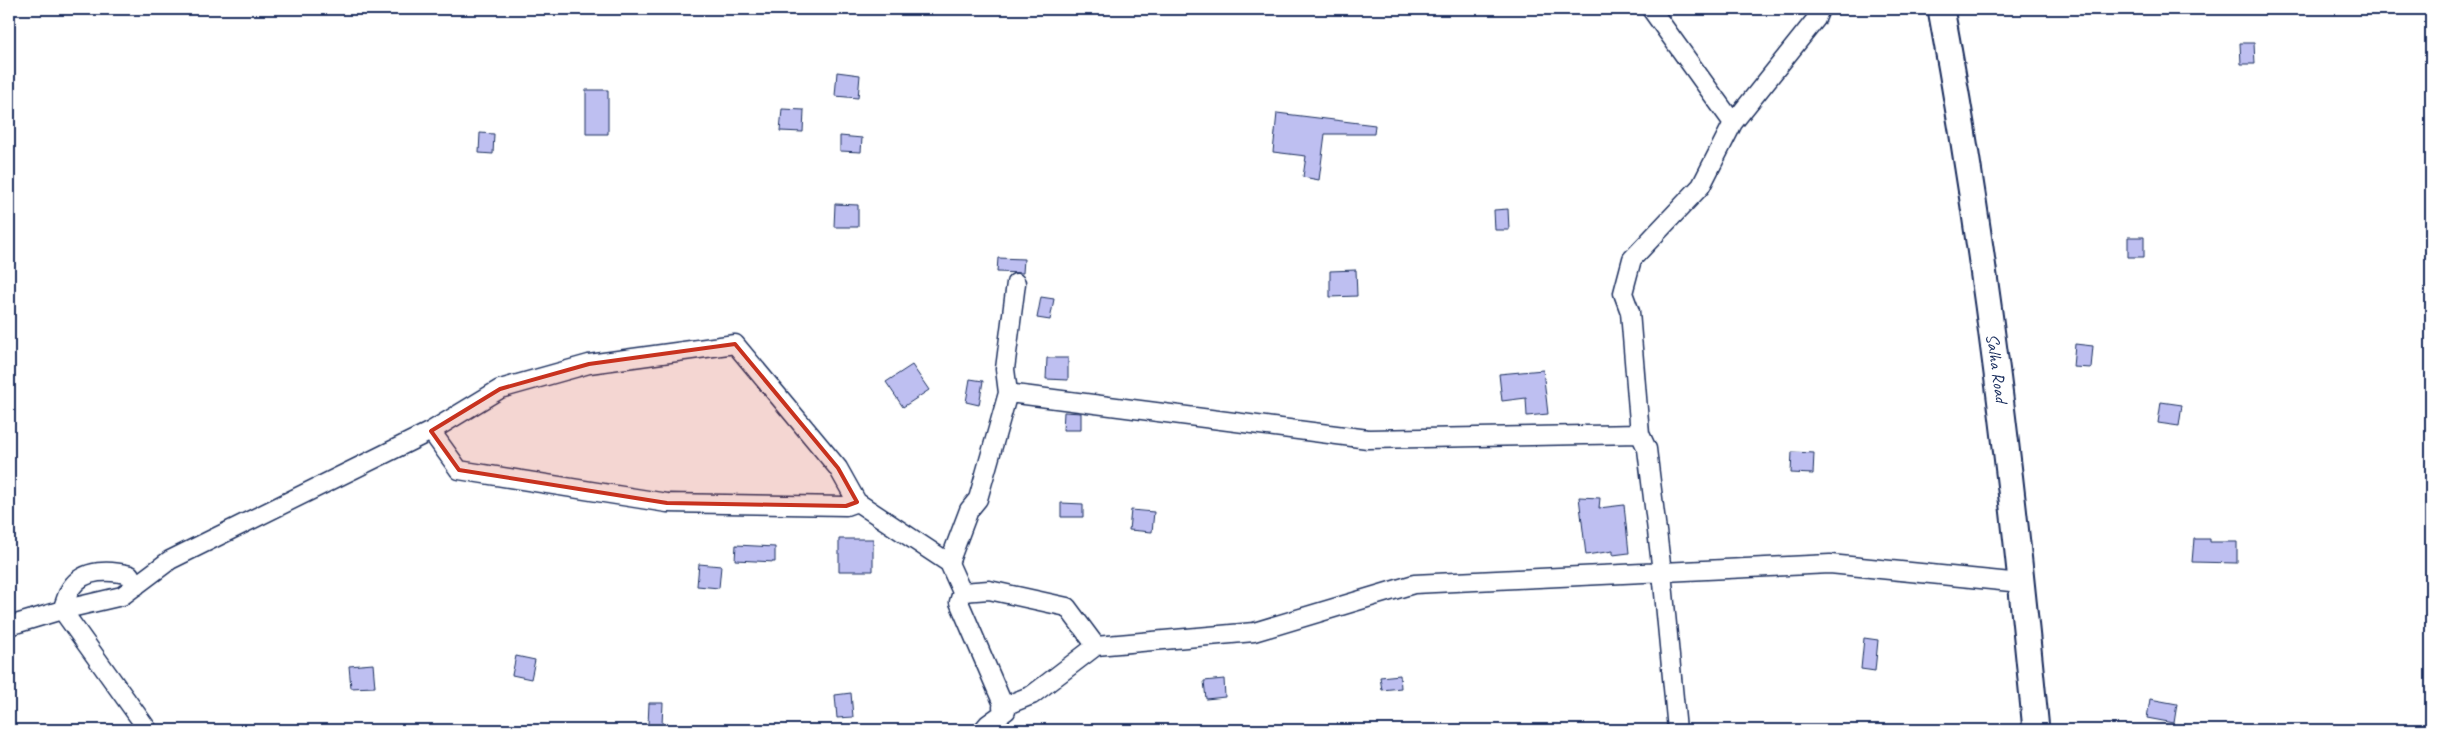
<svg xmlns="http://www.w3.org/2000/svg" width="2440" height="739" viewBox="0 0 2440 739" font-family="Caveat,sans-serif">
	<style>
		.building { fill: #bebff1; stroke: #1b2f5e }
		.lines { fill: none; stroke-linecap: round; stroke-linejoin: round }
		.minor-casing { stroke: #1b2f5e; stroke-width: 21 }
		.secondary-casing { stroke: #1b2f5e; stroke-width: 29 }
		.minor { stroke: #fff; stroke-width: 18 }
		.secondary { stroke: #fff; stroke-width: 25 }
		.marked { fill: #c8321e; fill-opacity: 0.2; stroke: #c8321e; stroke-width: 4; stroke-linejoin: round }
		.labels { text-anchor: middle; stroke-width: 4; stroke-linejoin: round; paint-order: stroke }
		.street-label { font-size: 18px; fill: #1b2f5e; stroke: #fff }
	</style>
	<rect width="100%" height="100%" fill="#fff"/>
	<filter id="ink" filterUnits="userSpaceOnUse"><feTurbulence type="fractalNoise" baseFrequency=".02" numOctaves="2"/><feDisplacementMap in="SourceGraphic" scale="10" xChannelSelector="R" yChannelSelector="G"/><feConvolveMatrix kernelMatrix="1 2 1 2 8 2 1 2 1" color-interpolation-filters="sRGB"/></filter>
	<g filter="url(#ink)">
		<path class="building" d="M2240,43H2254L2255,64H2241Z
			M837,72L860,75L858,98L835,96Z
			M586,90H608V134H586Z
			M782,109L804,110L803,132L780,131Z
			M1277,113L1375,125L1374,134H1325L1319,180L1303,177L1306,156L1273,152Z
			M480,133L494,134L493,154L479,153Z
			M840,136L862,138L861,152L840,151Z
			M835,204L858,205V227H834Z
			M1508,209L1509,230H1495L1494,210Z
			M2128,237H2144V257H2128Z
			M998,258L1024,259L1023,273L997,272Z
			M1356,270L1357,296L1330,297V271Z
			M1041,297L1054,299L1050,320L1037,318Z
			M2075,344L2093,346L2091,368L2073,367Z
			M1047,358H1068V380L1046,379Z
			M912,365L929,390L903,407L886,382Z
			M1543,370L1548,414L1527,416L1526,398L1502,401L1499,374Z
			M970,379L983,381L979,405L966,402Z
			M2161,402L2182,405L2179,426L2158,423Z
			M1064,412L1081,413V430H1063Z
			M1792,452L1814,453L1813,474L1791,473Z
			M1579,497L1600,498L1599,508L1624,505L1629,553L1613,555V551L1586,555Z
			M1061,503L1083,504V517H1061Z
			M1131,510L1154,512L1152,532L1129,530Z
			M839,539H873V571H839Z
			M2194,539H2210V542H2237V563L2192,562Z
			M736,545L775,547V562L735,560Z
			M699,564L721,566L719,588L697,586Z
			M1864,638L1878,640L1875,671L1861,669Z
			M516,656L535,660L531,679L512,675Z
			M373,664L375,687L351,688L349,666Z
			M1400,675L1401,688L1382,690L1380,677Z
			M1224,679L1225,697L1206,699L1204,681Z
			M851,693L853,717L837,718L835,695Z
			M2150,699L2177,704L2174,723L2147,718Z
			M649,703H663L662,725H648Z"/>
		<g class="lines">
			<g class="minor-casing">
				<path id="minor" d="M1651,9L1733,123L1701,186L1632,259L1623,293L1630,312L1640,434L1647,449L1662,572L1677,730
					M1733,123L1816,19L1820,9
					M1008,393L1368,439L1640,434
					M431,431L459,470L667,503L846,506L857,502
					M949,563L969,510L978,499L1008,393L1005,369L1016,283
					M136,586L130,575C111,570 84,568 71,588C67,594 65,603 62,610L148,730
					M962,592L989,590L1067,607L1096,646
					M9,626L62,610L122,596L170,560L431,431L500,389L589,364L735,344L838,468L857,502L949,563L962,592L959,602L1006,711
					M1006,711L1002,707L1032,695L1096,646L1254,632L1414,584L1830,564L2021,583
					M983,730L988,724L1006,711"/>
			</g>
			<g class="secondary-casing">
				<path id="secondary" d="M1941,9C1985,247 2013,489 2036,730"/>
			</g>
			<use href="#minor" class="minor"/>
			<use href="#secondary" class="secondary"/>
		</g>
	</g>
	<path class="marked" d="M735,344L838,468L857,502L846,506L667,503L459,470L431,431L500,389L589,364Z"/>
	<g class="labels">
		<g class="street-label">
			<text transform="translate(1997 368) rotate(82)" y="6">Salha Road</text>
		</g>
	</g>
	<rect width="2440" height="739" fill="none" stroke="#fff" stroke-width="30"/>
	<rect x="15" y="15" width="2410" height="709" fill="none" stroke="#1b2f5e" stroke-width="2" filter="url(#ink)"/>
</svg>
